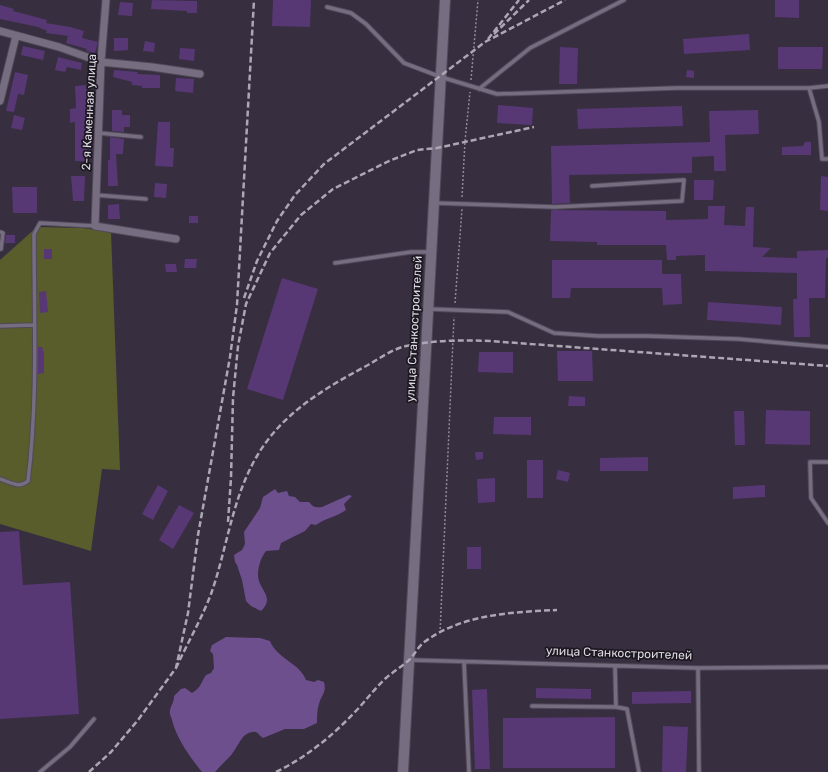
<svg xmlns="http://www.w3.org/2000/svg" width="828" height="772" viewBox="0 0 828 772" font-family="Rubik,sans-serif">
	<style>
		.green { fill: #585d2b }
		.water { fill: #6e4f8d }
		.building { fill: #573874 }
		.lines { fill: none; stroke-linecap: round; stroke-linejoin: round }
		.service-casing { stroke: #504957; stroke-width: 5.5 }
		.minor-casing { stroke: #504957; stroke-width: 9 }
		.secondary-casing { stroke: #504957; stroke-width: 12 }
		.path { stroke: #918a98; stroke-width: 1.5; stroke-dasharray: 2 2; stroke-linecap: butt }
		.service { stroke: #766d81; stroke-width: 3.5 }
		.minor { stroke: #766d81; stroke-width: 7 }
		.secondary { stroke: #766d81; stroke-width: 10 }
		.rail { stroke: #ada7b4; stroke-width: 2.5; stroke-dasharray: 6 3; stroke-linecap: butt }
		.labels { text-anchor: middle; stroke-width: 3.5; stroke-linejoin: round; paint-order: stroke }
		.street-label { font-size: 12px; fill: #ded9e4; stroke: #1c1820 }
	</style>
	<rect width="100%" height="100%" fill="#372e40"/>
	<path class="green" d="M37,227L83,228L111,232L120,470L102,469L91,551L0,524V260Z"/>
	<path class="water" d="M275,489L278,493L287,491L289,496L295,497L300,502H309C313,507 316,508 322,507L349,495L352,496L344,504L346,510C337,517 325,518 316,525L311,524L305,531L281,543L279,550L266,551C261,557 258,567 258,575C258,590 276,596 261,611L251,606L246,601L242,580L237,565L235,562L234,555L242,550L245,544L244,532L260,508L263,497Z
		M226,637L260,638L270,641C277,659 300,663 306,680L314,682L318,680L324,682C327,693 321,695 319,704C317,710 317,716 317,723L304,729H285L263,738C259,736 258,731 253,732C242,732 238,747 232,754C227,760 220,766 215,772H202C189,756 177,739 172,720C172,718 170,716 170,714C169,707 174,704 174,696L181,689L185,688L192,693C201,688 201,682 206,675L211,673L214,668L213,654L210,651L212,645Z"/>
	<path class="building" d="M152,0L197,1V13H187V11L151,9Z
		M273,0H311L310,27L272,26Z
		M775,0H799V18L775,17Z
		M120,2L133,3L132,16L118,15Z
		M0,5L14,9L13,11L47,20L46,23L70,27L84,31L82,38L98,42L95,53L86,51L87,49L66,43L68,36L46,33L47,31L38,27L0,19Z
		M749,34L750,50L684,54L683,39Z
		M114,38H128V50L114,51Z
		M145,41L155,43L154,52L143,51Z
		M23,46L45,51L43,60L21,55Z
		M560,47L578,48L577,84H559Z
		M778,47H823L822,69H778Z
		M180,48L195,49L194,61L179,59Z
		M58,57L82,63L81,70L67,67L65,72L55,70Z
		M114,70L138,72L137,74L160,75V88H142V86L132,85V82L113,77Z
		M687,70L694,71V78L686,77Z
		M15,72L28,75L24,95L18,94L14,112L6,111Z
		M176,78L194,79L193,93L175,91Z
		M86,85L90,115H87V161H75V122L70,123V109L76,108L75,86Z
		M498,105L533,108L532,125L497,123Z
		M682,106L683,126L578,129L577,109Z
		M112,110H122V115H130V127H124V132L112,131Z
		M758,110L759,134L725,135L726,171H714V156L692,157V173L569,175L570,203L552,204L551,146L710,142L709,111Z
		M14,115L25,118L22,130L11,128Z
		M158,122H170V148H174L173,167L155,166Z
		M110,137L124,139L123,154H116L118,186H108V160H110Z
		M805,142H811V155H782V147L803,146Z
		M71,176H85L84,201H73Z
		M821,176L828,177V211L820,210Z
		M694,180H714L713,200H694Z
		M155,183L167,184L166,198L154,197Z
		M12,187H37V213H13Z
		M119,204L120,219H108V205Z
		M708,206H725L724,225L745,226L746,207H754L753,247L771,248L762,257L797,258V251L828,250V258H826L825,298H809L810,337H794L793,299H797V273L705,271V255L676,256V260H667L666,245H597V242L550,241L551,211L552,210L666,211V220L708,219Z
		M189,216H198V223H189Z
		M6,235H15V243H5Z
		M44,249H52V259H44Z
		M185,259H197L196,268H184Z
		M552,260H662V274H681L682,304L663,305L662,288H571L570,298H552Z
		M165,264H176L177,272H166Z
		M282,278L318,289L283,400L247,389Z
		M46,291L48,312L40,313L39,292Z
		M708,302L782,307L781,325L707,320Z
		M38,347H42L44,353V373L38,374Z
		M557,351H592L593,381H558Z
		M479,352H513V373L478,372Z
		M569,396L585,397V406H568Z
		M766,410L810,411V445L765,444Z
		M734,411H744L745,445H735Z
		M494,417H531V435L493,434Z
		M475,452H483V459L476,460Z
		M648,457V471H600V458Z
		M527,460H543V498H527Z
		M558,470L570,473L568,482L556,479Z
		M495,478V502L478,503L477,479Z
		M158,485L168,491L153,520L142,514Z
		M765,485V497L733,499V487Z
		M179,505L194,513L173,549L159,540Z
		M19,531L23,585L70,582L79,714L0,719V532Z
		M467,547H481V569H467Z
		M536,688L591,689V699L536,698Z
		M487,689L490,769H475L472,690Z
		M691,691V703L632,704V692Z
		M615,717V768H503V718Z
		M663,726L688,727L686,772H662Z"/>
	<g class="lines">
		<g class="service-casing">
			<path id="service" d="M327,7L351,13L366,24L404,63L441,77L497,94L676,88H809L828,86
				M809,88L819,122L822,159H828
				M479,89L530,48L624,0
				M99,133L141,137
				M96,195L146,199
				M435,203L555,207L682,201L684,180L592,186
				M0,232L3,233L1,249
				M335,263L411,252H430
				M429,309L508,312L554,333L598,336H648L738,339L828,347
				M0,326L34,325
				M828,462H810L811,498L828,523
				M0,479C10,482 19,489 28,481C38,400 34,316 34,234L40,223L95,226
				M410,660L698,668L828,667
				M464,662L469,772
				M698,668L699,772
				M532,706L616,707L615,666
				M616,707L627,709L639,772
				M40,772L70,747L94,719"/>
		</g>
		<g class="minor-casing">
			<path id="minor" d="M106,0L101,62L95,226L176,239
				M0,31L59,47L101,62L152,67L200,74
				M0,101L16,36"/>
		</g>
		<g class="secondary-casing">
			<path id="secondary" d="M403,772L445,0"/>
		</g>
		<path class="path" d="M471,80L478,0
			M462,197L465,141L470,92
			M455,303L462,209
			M440,633L454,317"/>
		<use href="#service" class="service"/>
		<use href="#minor" class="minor"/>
		<use href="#secondary" class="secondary"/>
		<path class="rail" d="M494,34L529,0
			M488,39L519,0
			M244,298L257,261L277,221L295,195L324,164L485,42L565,0
			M228,522L231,478L233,398L238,346L246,304L270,253L301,215L333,189L389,161L417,150L437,148L534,127
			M176,668C187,644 202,618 211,594C227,549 232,498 257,456C282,413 325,388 368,365C380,358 393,349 406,346C434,340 462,340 490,341L828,366
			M89,772L111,752L138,720L176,668L188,613L198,535L230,357L237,305L254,0
			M276,772C305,758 331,737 353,714C365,702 374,689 386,678C393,672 401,667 408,661C414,656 417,648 423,643C461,614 512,612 557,610"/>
	</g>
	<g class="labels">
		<g class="street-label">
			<text transform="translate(89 112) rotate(-87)" y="4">2-я Каменная улица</text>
			<text transform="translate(414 329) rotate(-87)" y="4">улица Станкостроителей</text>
			<text transform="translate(619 653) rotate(2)" y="4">улица Станкостроителей</text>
		</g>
	</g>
</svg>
